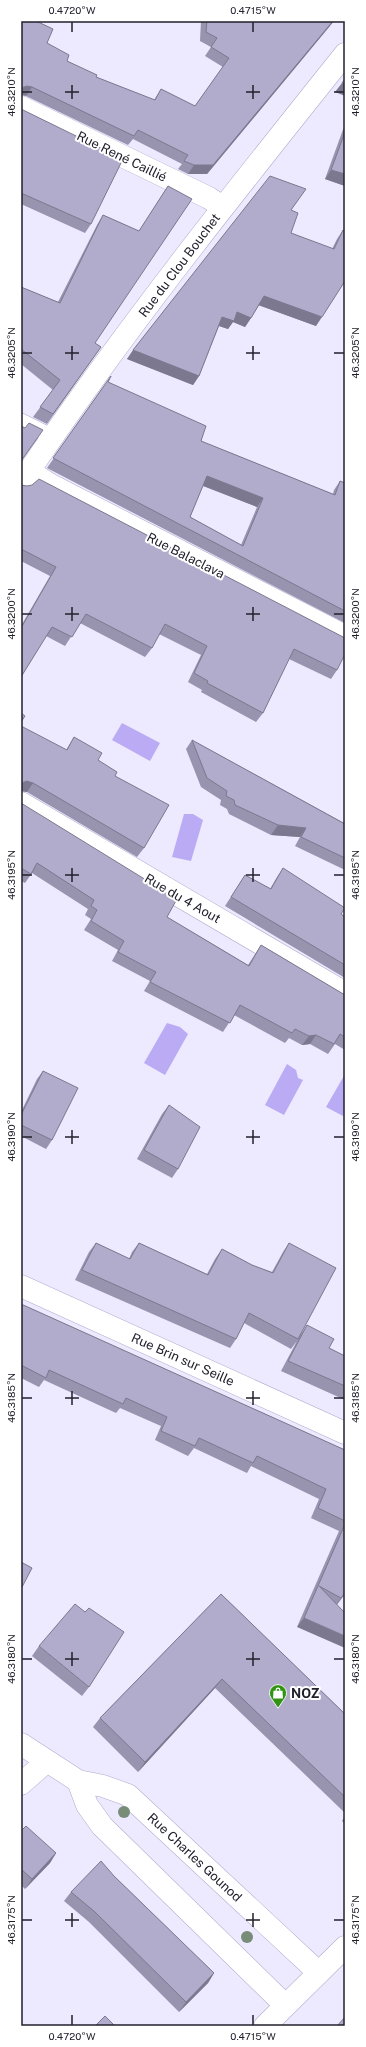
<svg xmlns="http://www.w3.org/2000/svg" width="366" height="2047" viewBox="0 0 366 2047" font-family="'Public Sans',sans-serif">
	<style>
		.water { fill: #bbabf4 }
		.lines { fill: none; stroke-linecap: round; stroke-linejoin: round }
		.service-casing { stroke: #b2abcd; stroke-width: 16 }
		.minor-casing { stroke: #b2abcd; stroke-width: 23 }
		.secondary-casing { stroke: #b2abcd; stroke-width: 23 }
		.service { stroke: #fff; stroke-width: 15 }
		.minor { stroke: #fff; stroke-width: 22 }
		.secondary { stroke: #fff; stroke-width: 22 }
		.tree { fill: #778d78 }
		.wall { fill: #9893af; fill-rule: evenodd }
		.shaded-wall { fill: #7c788f }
		.building { fill: #b1abcc; stroke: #7c788f; fill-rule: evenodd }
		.ticks { fill: none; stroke: #22202c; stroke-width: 1.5 }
		.labels { text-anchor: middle; stroke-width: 4; stroke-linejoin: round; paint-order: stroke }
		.street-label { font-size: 13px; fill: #22202c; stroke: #fff }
		.poi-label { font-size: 13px; font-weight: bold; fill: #22202c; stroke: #fff; text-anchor: start }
		.neatline { fill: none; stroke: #22202c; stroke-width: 1.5 }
		.ticks-label { font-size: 10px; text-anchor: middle; fill: #22202c }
	</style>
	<rect width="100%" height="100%" fill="#ede9fe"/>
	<path class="water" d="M122,723L160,743L150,761L112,740Z
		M184,814H193L203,820L191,861L172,857Z
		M167,1023L180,1027L188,1034L165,1075L144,1063Z
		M287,1064L296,1070L298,1078L303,1080L284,1115L265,1105Z
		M345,1074V1112L343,1116L326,1107Z"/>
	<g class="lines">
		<g class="service-casing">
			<path id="service" d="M21,421L53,437"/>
		</g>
		<g class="minor-casing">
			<path id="minor" d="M21,107L209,198L222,207
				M29,471L51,485L345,636
				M21,483C121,334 233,194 345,54
				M21,803L345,993
				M21,1286L345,1433
				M21,1744L78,1781L103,1786L128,1795L318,1972
				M78,1781L87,1805L102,1826L285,2005
				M21,1784L47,1761"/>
		</g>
		<g class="secondary-casing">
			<path id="secondary" d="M265,2026L345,1947"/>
		</g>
		<use href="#service" class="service"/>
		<use href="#minor" class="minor"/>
		<use href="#secondary" class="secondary"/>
	</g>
	<g class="tree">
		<circle cx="124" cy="1812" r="6"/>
		<circle cx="247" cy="1937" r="6"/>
	</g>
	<path class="wall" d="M201,21H334L207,174H188L178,169L182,164L133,139L128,145L26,96L47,43L67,61L96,77L154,100L161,89L195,106L223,67L205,56L211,47L200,41Z
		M21,109L91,224L85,233L21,204Z
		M345,124V186L325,179Z
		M168,186L95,343L101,347L47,424L33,417L53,390L21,364V287L58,302L97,225L103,215L139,231Z
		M291,210V233L332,249L337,239L343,230L316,326L259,305L251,318L245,327L233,322L228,329L219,326L199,376L193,385L127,359Z
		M111,376L108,382L201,441L333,494L334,490L340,481L345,483V623L47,468ZM203,486L257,507L241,545L190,517Z
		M21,485L337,670L331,679L289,659L263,713L256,722L201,692L202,690L188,682L201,655L159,634L152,648L145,657L80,623L65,646L46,636L21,677V626L50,576L21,561Z
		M74,737L98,760L115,776L144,848L137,857L27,792L21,791L66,750Z
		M192,740L344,823L345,820V870L295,846L300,837L271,835L229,814L227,809L220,805L221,800L201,787L186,749Z
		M21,803L167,917L248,965L261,945L345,995V1050L335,1044L328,1054L310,1044L302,1045L289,1038L285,1043L234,1015L223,1032L144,991L150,981L112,961L118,950L84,930L91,919L85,915L88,909L32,873L25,883L21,881Z
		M283,868L341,914L345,917V978L225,906L245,875L270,889L277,877Z
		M43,1071L52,1140L46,1149L21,1136V1112L37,1079Z
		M169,1105L178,1169L172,1178L137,1159L162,1114Z
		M96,1243L129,1259L132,1252L139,1243L207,1274L215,1259L222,1249L252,1265L272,1272L283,1252L289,1243L301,1334L307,1325L329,1348L345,1356V1400L281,1371L297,1341L291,1349L244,1323L236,1339L230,1348L75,1280L89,1252Z
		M21,1304L345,1450V1594L337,1605L297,1627L339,1531L311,1518L319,1499L251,1466L247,1473L194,1448L188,1456L155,1440L161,1426L120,1408L116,1413L44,1380L39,1387L21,1378Z
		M221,1594L345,1714V1813L215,1688L138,1772L93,1727L100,1718Z
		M39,1646L89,1687L82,1696L32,1656Z
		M345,1816V1824L342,1821Z
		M21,1831L56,1853L50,1863L25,1889L21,1885Z
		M114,1876L214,1973L208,1983L179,2012L89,1922L64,1901L71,1892Z"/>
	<path class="shaded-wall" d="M333,21H334L207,174H188L194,165Z
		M342,83L345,84V96L335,92Z
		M27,86L32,87L26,96L21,95V88Z
		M331,170L345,174V186L325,179Z
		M264,296L322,317L316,326L258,305Z
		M237,312L251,318L245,327L233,322L228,329L216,325L222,317Z
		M133,350L199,376L193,385L127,359Z
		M207,476L263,498L257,507L201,485Z
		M27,781L33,783L27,792L21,791V783Z
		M278,825L306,828L300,837L271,835Z
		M316,1035L310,1044L302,1045L309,1036Z
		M345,1593V1594L334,1607L341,1598Z
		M304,1618L345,1636V1648L297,1627Z
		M222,1679L215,1688L138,1772L145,1762Z
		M56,1853L50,1863L25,1889L32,1879Z
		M214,1973L208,1983L179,2012L186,2002Z"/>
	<path class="building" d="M21,21H36L53,29L47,43L69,55L67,61L97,75L96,77L155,100L161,89L195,106L229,58L211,47L217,38L206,32L207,21H333L213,165H194L184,161L188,155L138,130L134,136L32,87L27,86L21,88Z
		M345,79V84L342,83Z
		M21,109L123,159L91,224L21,193Z
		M345,132V174L331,170Z
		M270,176L306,189L291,210L298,213L291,233L334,249L343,230L345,231V281L322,317L264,296L251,318L237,312L234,321L222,317L199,376L133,350Z
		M168,186L192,199L95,343L101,347L53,414L40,407L60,380L21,349V287L60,303L103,215L139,231Z
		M111,376L108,382L206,426L201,441L335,495L340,481L345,483V611L53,458ZM207,476L263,498L243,546L190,517Z
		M29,423L43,430L21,461V426L25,428Z
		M39,479L345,638V654L337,670L294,649L263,713L207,683L208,681L194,673L207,646L165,624L152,648L86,614L72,637L52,627L21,677V628L56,567L21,549V485L27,486L32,485Z
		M21,713L25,716L21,722Z
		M21,726L67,750L74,737L102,753L98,760L117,772L115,776L169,805L144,848L33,783L27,781L21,783Z
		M192,740L345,824V858L301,837L306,828L278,825L235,805L234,800L226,796L227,791L207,778Z
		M21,803L177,899L167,917L249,966L261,945L345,995V1037L340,1034L334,1044L316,1035L309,1036L295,1029L292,1033L240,1005L230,1023L150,982L156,972L118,952L124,941L91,921L97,910L91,906L94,900L37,863L31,874L21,868Z
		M283,868L345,908L341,914L345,917V965L231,897L245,875L271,889Z
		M43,1071L78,1088L52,1140L21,1125V1115Z
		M169,1105L200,1127L178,1169L144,1150Z
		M96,1243L130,1259L139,1243L208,1275L222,1249L252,1265L273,1273L289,1243L336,1268L298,1339L249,1313L236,1339L82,1270Z
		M21,1304L345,1450V1521L318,1508L326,1489L257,1456L253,1463L199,1438L195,1446L161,1431L167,1417L126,1398L123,1404L49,1370L46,1378L21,1365Z
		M307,1325L334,1339L329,1348L345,1356V1386L288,1361Z
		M345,1524V1593L341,1598L319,1586L345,1613V1636L304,1618Z
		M21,1562L32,1568L21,1589Z
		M221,1594L345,1714V1797L222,1679L145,1762L100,1718Z
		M75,1604L85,1612L89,1608L124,1632L89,1687L39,1646Z
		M26,1826L56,1853L32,1879L21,1869V1831Z
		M101,1861L114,1876L214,1973L186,2002L95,1912L71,1892Z
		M105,2016L115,2026H95Z
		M345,2017V2026H337Z"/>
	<path class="ticks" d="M72,22V32M253,22V32M72,85V99M253,85V99M22,92H32M65,92H79M246,92H260M334,92H344M72,346V360M253,346V360M22,353H32M65,353H79M246,353H260M334,353H344M72,607V621M253,607V621M22,614H32M65,614H79M246,614H260M334,614H344M72,868V882M253,868V882M22,875H32M65,875H79M246,875H260M334,875H344M72,1130V1144M253,1130V1144M22,1137H32M65,1137H79M246,1137H260M334,1137H344M72,1391V1405M253,1391V1405M22,1398H32M65,1398H79M246,1398H260M334,1398H344M72,1652V1666M253,1652V1666M22,1659H32M65,1659H79M246,1659H260M334,1659H344M72,1913V1927M253,1913V1927M22,1920H32M65,1920H79M246,1920H260M334,1920H344M72,2015V2025M253,2015V2025"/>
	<defs>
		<g id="shop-pin" transform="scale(0.9)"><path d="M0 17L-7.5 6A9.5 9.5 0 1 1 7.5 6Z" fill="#319313" stroke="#fff"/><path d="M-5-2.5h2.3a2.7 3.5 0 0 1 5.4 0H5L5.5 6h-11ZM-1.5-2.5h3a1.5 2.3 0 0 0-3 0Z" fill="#fff"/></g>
	</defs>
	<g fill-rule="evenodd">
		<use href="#shop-pin" x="278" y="1693"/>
	</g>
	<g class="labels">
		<g class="street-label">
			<text transform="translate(122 156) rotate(26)" y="5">Rue René Caillié</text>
			<text transform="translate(179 265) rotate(-53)" y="5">Rue du Clou Bouchet</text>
			<text transform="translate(186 555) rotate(27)" y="5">Rue Balaclava</text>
			<text transform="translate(183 898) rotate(30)" y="5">Rue du 4 Aout</text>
			<text transform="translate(183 1359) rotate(24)" y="5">Rue Brin sur Seille</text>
			<text transform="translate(195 1857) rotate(43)" y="5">Rue Charles Gounod</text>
		</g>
		<g class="poi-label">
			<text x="291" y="1698">NOZ</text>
		</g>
	</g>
	<rect width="366" height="2047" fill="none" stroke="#ffffff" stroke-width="44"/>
	<rect x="22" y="22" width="322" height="2003" class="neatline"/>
	<g class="ticks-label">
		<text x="72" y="14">0.4720°W</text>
		<text x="253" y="14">0.4715°W</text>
		<text transform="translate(11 92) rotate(-90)" y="4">46.3210°N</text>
		<text transform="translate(355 92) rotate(-90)" y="4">46.3210°N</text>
		<text transform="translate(11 353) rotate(-90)" y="4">46.3205°N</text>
		<text transform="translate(355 353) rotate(-90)" y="4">46.3205°N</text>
		<text transform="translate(11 614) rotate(-90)" y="4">46.3200°N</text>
		<text transform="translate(355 614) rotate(-90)" y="4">46.3200°N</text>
		<text transform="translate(11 875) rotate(-90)" y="4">46.3195°N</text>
		<text transform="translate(355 875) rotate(-90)" y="4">46.3195°N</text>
		<text transform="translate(11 1137) rotate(-90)" y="4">46.3190°N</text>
		<text transform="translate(355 1137) rotate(-90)" y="4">46.3190°N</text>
		<text transform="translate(11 1398) rotate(-90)" y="4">46.3185°N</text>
		<text transform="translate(355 1398) rotate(-90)" y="4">46.3185°N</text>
		<text transform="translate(11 1659) rotate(-90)" y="4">46.3180°N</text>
		<text transform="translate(355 1659) rotate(-90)" y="4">46.3180°N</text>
		<text transform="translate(11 1920) rotate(-90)" y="4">46.3175°N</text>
		<text transform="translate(355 1920) rotate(-90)" y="4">46.3175°N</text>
		<text x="72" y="2040">0.4720°W</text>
		<text x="253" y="2040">0.4715°W</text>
	</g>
</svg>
